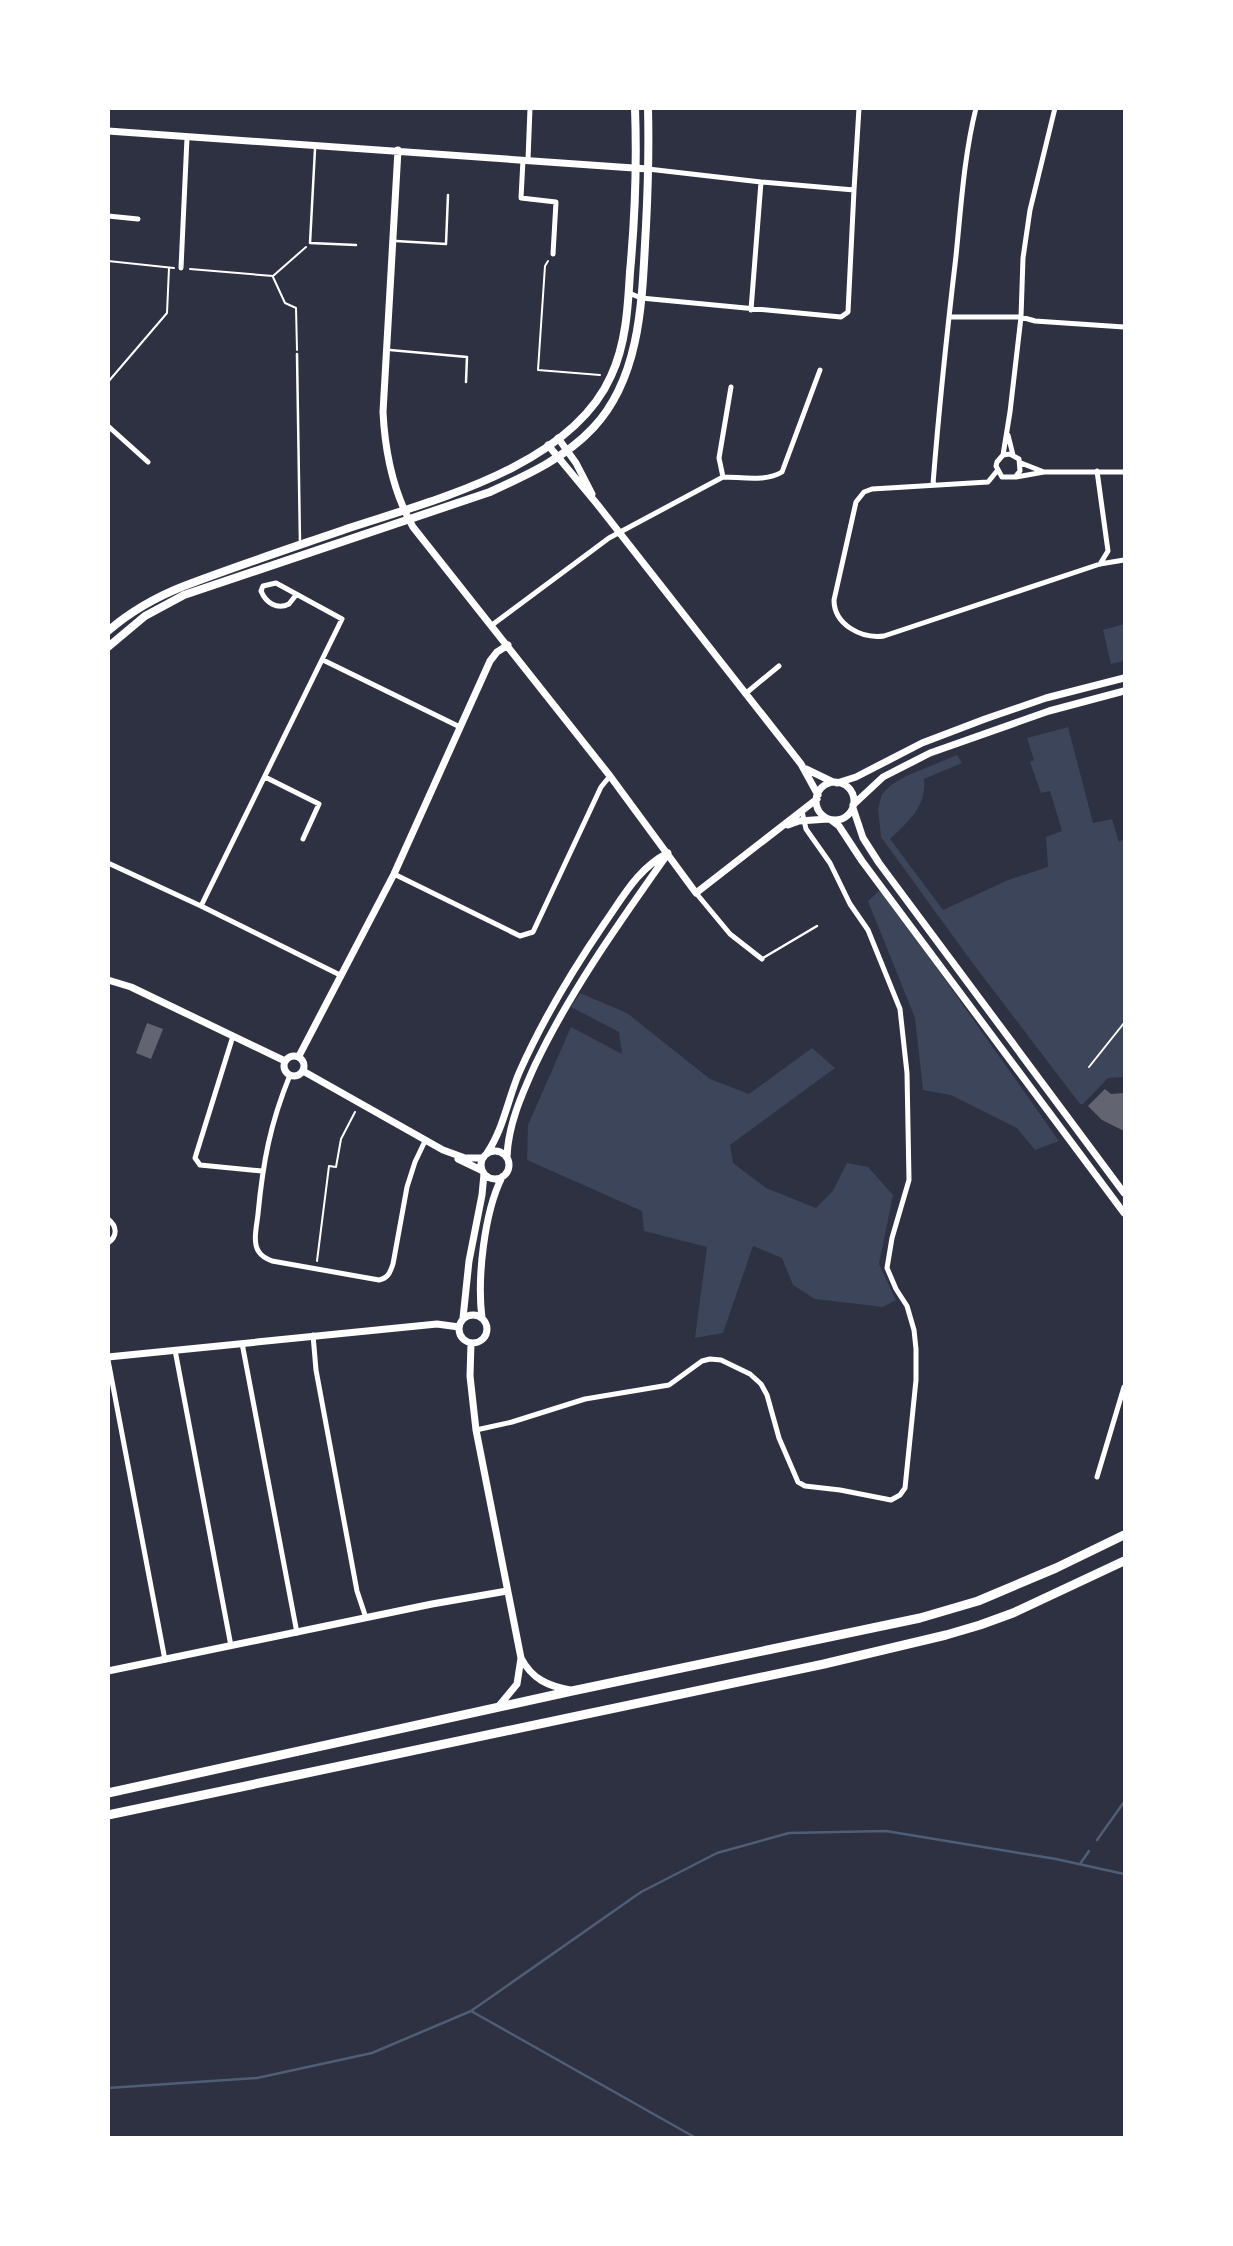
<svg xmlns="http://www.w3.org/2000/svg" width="1233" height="2246" viewBox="0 0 1233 2246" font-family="Merriweather,serif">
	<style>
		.green { fill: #3c4559 }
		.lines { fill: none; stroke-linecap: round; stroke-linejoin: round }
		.stream { stroke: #4f5d75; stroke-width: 2.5 }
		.building { fill: #626471 }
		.path { stroke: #fff; stroke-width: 2 }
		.service { stroke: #fff; stroke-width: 2.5 }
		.minor { stroke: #fff; stroke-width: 5 }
		.tertiary { stroke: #fff; stroke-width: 7 }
		.secondary { stroke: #fff; stroke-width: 8 }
		.primary { stroke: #fff; stroke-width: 9 }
	</style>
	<rect width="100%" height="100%" fill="#2d3142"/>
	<path class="green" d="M1124,624V661L1111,664L1103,630Z
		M1068,727L1093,823L1112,819L1119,842L1124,839V1077L1108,1078L1083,1104H1080L974,965L881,837L878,809L882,794L891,785L906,776L957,755L962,763L924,779C927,806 908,822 890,839L943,910L1008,880L1048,867L1046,837L1062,831L1050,791L1041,793L1030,762L1034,760L1027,738Z
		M881,889L1059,1141L1035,1150L1017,1128L951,1095L923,1090L915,1018L868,901Z
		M580,993L627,1013L710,1079L749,1094L812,1048L835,1068L730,1145L733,1163L766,1188L816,1208L833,1191L847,1163L868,1167L893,1195L879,1264L896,1300L883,1307L815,1299L793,1285L782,1258L753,1246L723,1333L695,1338L707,1247L644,1231L642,1211L527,1160L528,1125L571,1027L622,1054L619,1032L571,1007Z"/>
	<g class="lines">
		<path class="stream" d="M1097,1840L1124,1802
			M1080,1864L1089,1851
			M471,2011L696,2138
			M108,2088L257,2078L372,2053L471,2011L641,1892L717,1853L789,1833L886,1831L1056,1859L1124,1874"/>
	</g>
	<path class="building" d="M147,1023L163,1029L151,1059L136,1053Z
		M1105,1089L1111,1094L1124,1093V1131L1102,1120L1088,1106Z"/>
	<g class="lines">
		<path class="path" d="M108,261L174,268
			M548,261L545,266L538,370L600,375
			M190,269L273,276L306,247
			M273,277L285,303L296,308L297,350
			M108,382L167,313L169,268
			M1089,1067L1124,1023
			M317,1261L329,1166L336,1167L341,1139L355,1112"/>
		<path class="service" d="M315,149L310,243L356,245
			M396,241L446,244L448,195
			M390,350L467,357L466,382
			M297,354L300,543
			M763,958L817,926"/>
		<path class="minor" d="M523,160L521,198L556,202L553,254
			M528,160L530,108
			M854,190L859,108
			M108,216L138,219
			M181,268L187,138
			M629,293L641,298L841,317L848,312L854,190L761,182L648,169
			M751,310L761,182
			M949,317H1021L1035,321L1124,327
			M731,387L719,458L723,477C741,477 766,482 782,472L820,370
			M108,426L148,462
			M1008,435L1013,455
			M1003,455L1010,454L1019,459L1020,471L1015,477H1002L996,466L997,462L1003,455L1010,412L1021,317L1023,258L1030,210L1055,108
			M1021,463L1044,472
			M997,471L988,482L872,489L864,492L856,502L834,600C834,625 862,639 884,636L1100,564L1124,560
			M1097,471L1108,551L1100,564
			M1016,477L1044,472H1124
			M933,484C939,408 947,332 956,256C961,207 964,156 976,108
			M492,625L609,538L723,477
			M323,660L460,727
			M745,694L779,666
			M265,777L319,804L303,839
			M108,863L201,906L340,975
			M394,874L520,936L533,932L601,787L610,776
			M696,893L730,934L762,959
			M201,906L342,619L276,583L263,586L261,591C266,603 277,610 289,604L296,595
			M233,1036L195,1158L200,1165L262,1171
			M290,1075C270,1124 263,1162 258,1214C257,1225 252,1243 259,1252C262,1257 267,1259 272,1261L379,1280C388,1278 390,1273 393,1264L407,1187L415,1162L425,1141
			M108,1219C117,1226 118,1236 108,1243
			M313,1335L316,1370L357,1591L366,1618
			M242,1343L297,1633
			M175,1350L231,1646
			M108,1360L165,1660
			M476,1430L512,1422L585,1399L669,1385L702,1361L710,1359L721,1360L750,1374L761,1384L767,1395L779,1438L798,1482L805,1486L840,1490L891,1500L900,1495L905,1488L916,1380V1349L914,1330L907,1306L896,1289L887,1268L892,1238L909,1180L907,1073L900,1009L868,930L850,904L830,863L806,829L802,811
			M1097,1477L1124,1387"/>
		<path class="tertiary" d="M108,131L648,169
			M398,150L383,412C385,452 393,492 413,527L610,776L696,893L817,799
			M558,438L576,463L592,494
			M548,445L597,504L801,764L818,795
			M806,769L833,782
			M816 801a19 19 0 1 1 38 0a19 19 0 1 1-38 0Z
			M837,783L856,777L922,743L985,719L1046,698L1124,678
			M853,805L883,777L930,753L1049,711L1124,691
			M853,808L863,838L879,863L1124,1193
			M831,820L839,826L862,861L1124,1213
			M788,825L799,821L828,819
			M108,980L131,987L285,1061
			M284 1066a10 10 0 1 1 20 0a10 10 0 1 1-20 0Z
			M299,1056L394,874L490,661L497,652L508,645
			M303,1071L443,1150L465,1158H482
			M481 1165a14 14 0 1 1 28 0a14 14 0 1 1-28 0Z
			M487,1153C503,1130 508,1099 519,1073C542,1021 572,971 604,924C623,897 638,868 668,853
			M507,1157C508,1125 522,1094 535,1065C571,990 619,923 667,855
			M458,1159L481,1170
			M459 1329a14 14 0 1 1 28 0a14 14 0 1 1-28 0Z
			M463,1318L469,1261L482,1195L484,1174
			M482,1318C477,1279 484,1213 502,1177
			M471,1343L470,1376L476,1430L521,1658L517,1684L498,1707
			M108,1357L437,1324L459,1327
			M521,1658C532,1679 548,1686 570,1690
			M108,1671L432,1604L507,1591"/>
		<path class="secondary" d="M108,631C131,611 156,597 184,586C239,565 294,547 349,528C434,500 571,466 611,376C626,344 628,307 630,272C635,218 637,163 635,108
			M108,647L145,616L184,595L490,492C527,475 565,458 593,428C643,375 642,293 646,226C648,187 649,148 648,108"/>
		<path class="primary" d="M108,1793L572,1691L920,1618L978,1601L1056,1568L1124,1535
			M108,1815L824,1664L946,1635L980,1625L1013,1613L1124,1561"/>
	</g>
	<rect width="1233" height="2246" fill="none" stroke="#ffffff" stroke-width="220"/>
</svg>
